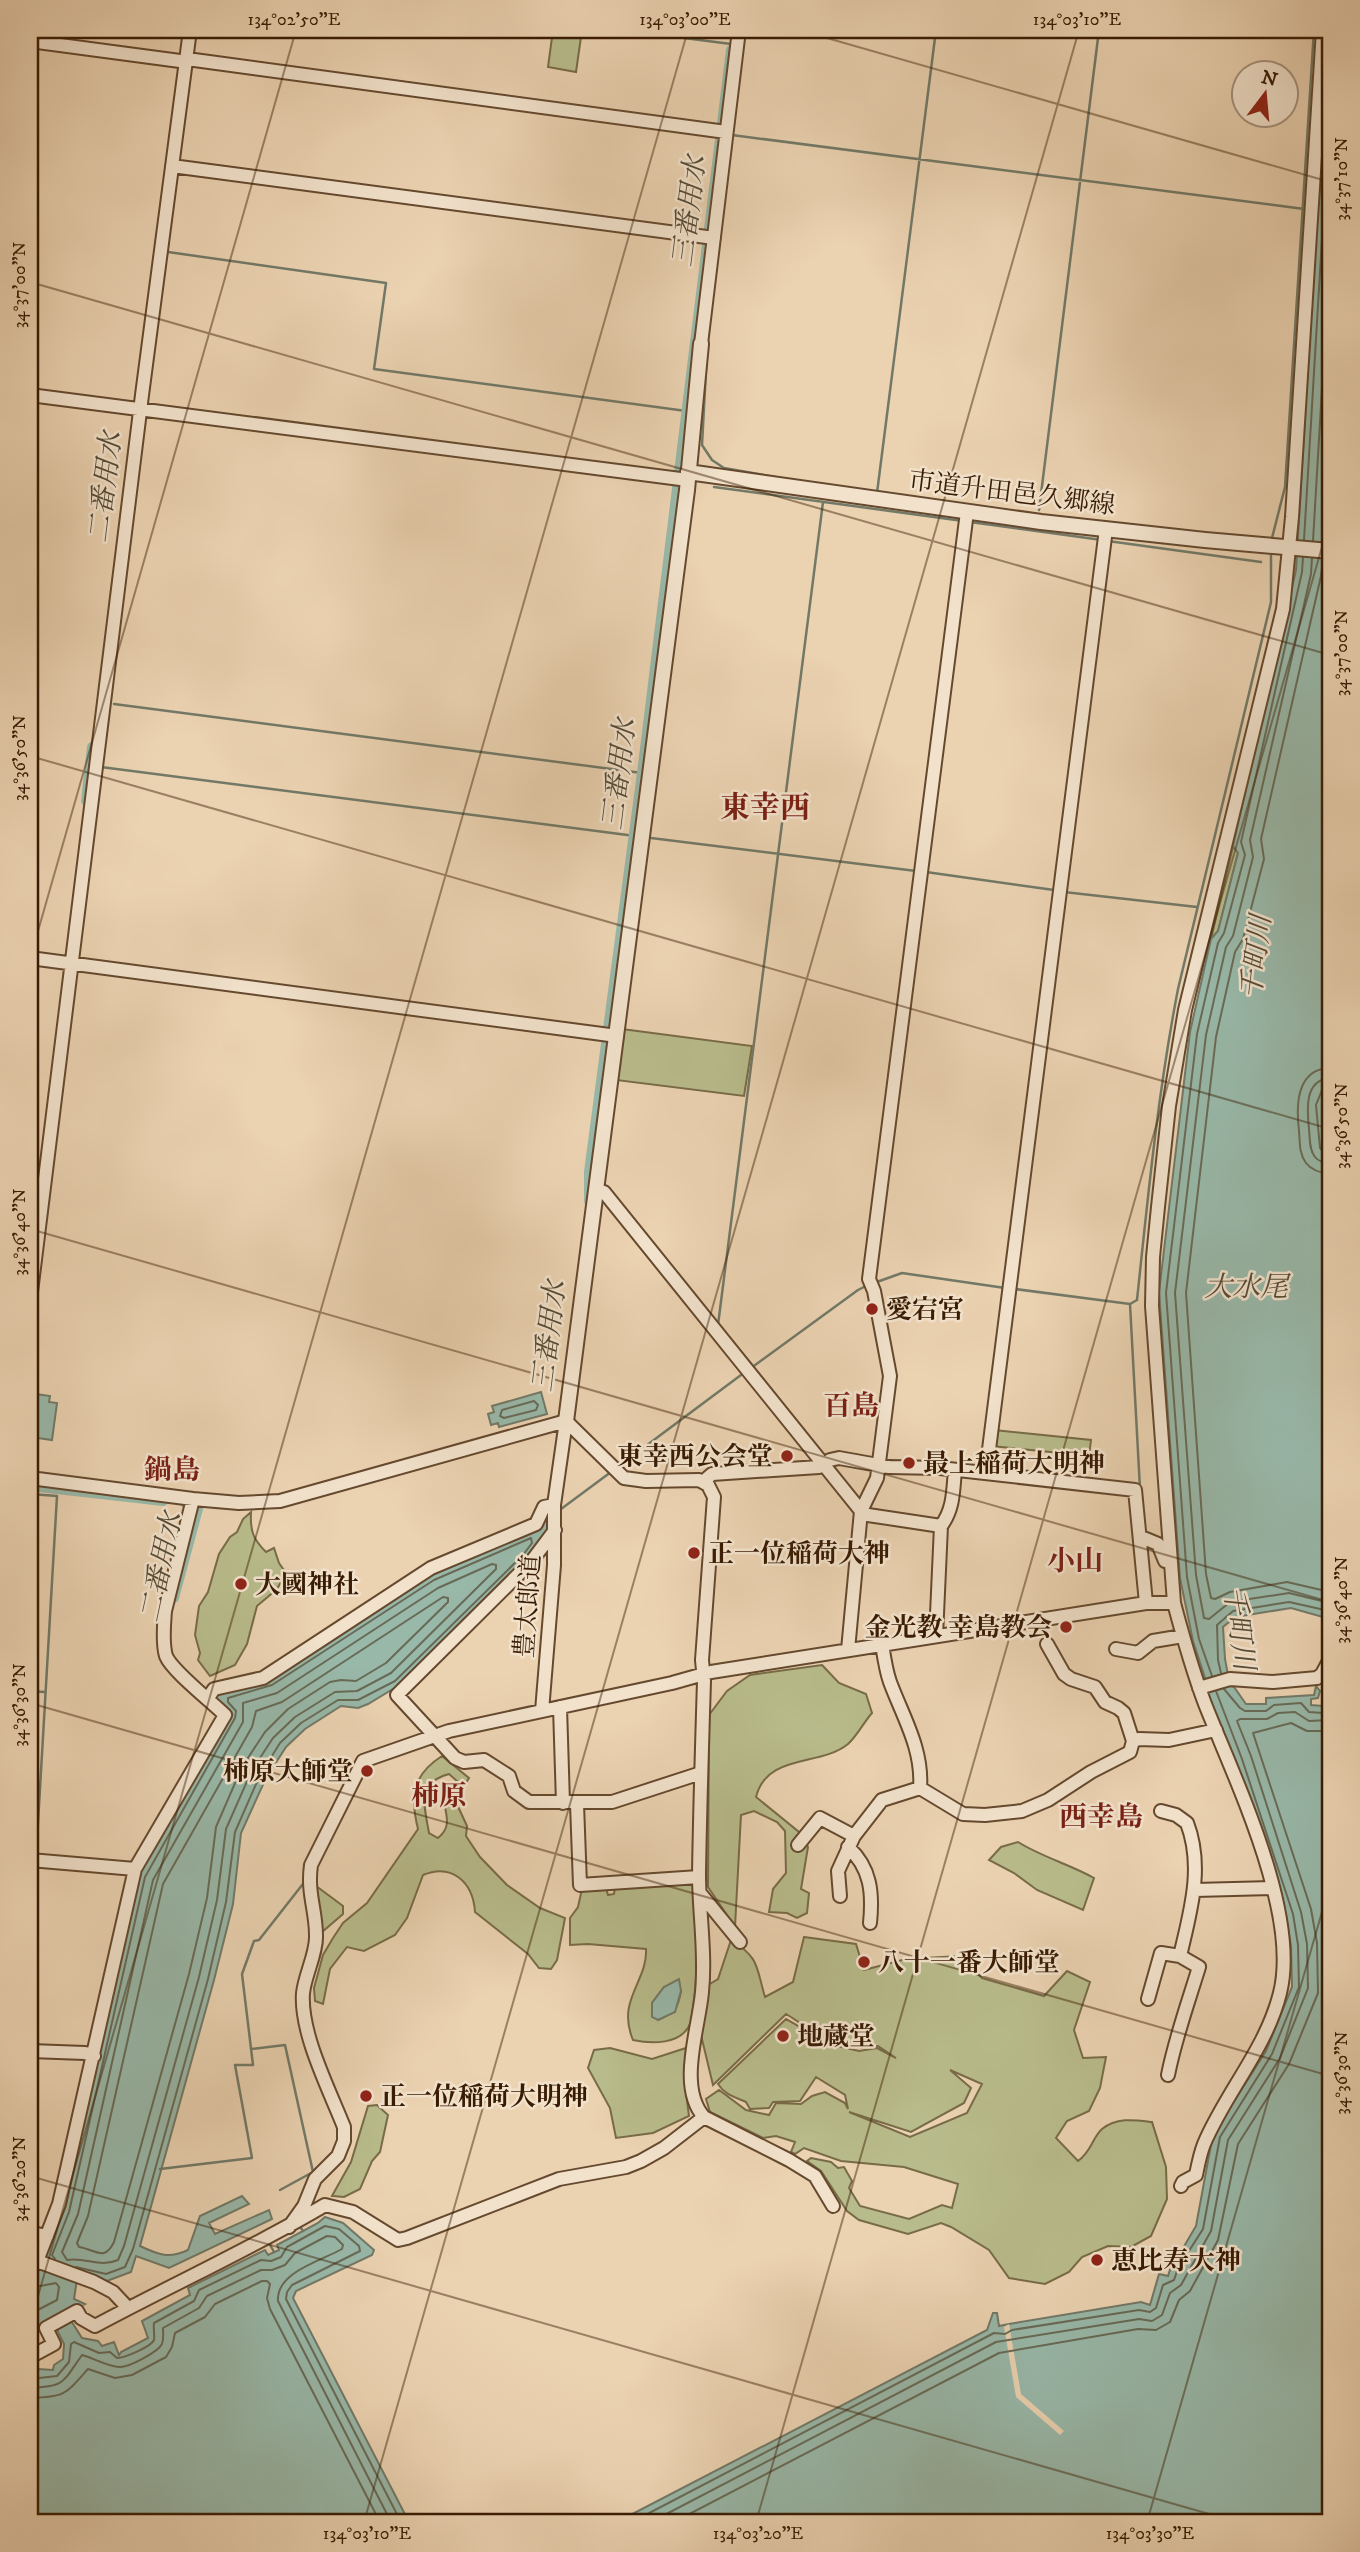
<svg xmlns="http://www.w3.org/2000/svg" width="1360" height="2552" viewBox="0 0 1360 2552" font-family="'IM FELL DW Pica','Noto Serif JP',serif">
	<style>
		.green { fill: #b8bb8b; stroke: #786b47; stroke-width: 2; fill-rule: evenodd }
		.water { fill: #98b8a9; stroke: #727967; stroke-width: 2 }
		.pier { fill: #ebd2b1 }
		.lines { fill: none; stroke-linecap: round; stroke-linejoin: round }
		.shore { stroke: #686a56; stroke-width: 2 }
		.stream { stroke: #727967; stroke-width: 2.5 }
		.canal { stroke: #98b8a9; stroke-width: 10 }
		.minor-casing { stroke: #65492e; stroke-width: 16 }
		.tertiary-casing { stroke: #65492e; stroke-width: 18 }
		.minor { stroke: #f2e2cc; stroke-width: 12 }
		.tertiary { stroke: #f2e2cc; stroke-width: 14 }
		.ticks { fill: none; stroke: #381b03; stroke-width: 2; stroke-opacity: 0.45 }
		.poi-dot { fill: #8f2418; stroke: #f2e2cc; stroke-width: 2.5 }
		.labels { text-anchor: middle; stroke-width: 5; stroke-linejoin: round; paint-order: stroke }
		.street-label { font-size: 26px; fill: #381b03; stroke: #f2e2cc }
		.poi-label { font-size: 26px; font-weight: bold; fill: #381b03; stroke: #f2e2cc; text-anchor: start }
		.water-label { font-size: 28px; font-style: italic; fill: #554a35; stroke: #f2e2cc }
		.neighbourhood-label { font-size: 28px; font-weight: bold; fill: #7a1f14; stroke: #f2e2cc }
		.quarter-label { font-size: 30px; font-weight: bold; fill: #7a1f14; stroke: #f2e2cc }
		.neatline { fill: none; stroke: #381b03; stroke-width: 2.5 }
		.ticks-label { font-size: 18px; text-anchor: middle; fill: #381b03 }
	</style>
	<rect width="100%" height="100%" fill="#ebd2b1"/>
	<filter id="stains"><feTurbulence type="fractalNoise" baseFrequency=".00286" numOctaves="4"/><feColorMatrix values="0 0 0 0 .2 0 0 0 0 .09 0 0 0 0 .02 0 0 0 .5 -.17"/></filter>
	<radialGradient id="worn" r=".72"><stop offset=".6" stop-color="#630" stop-opacity="0"/><stop offset="1" stop-color="#630" stop-opacity=".3"/></radialGradient>
	<path class="green" d="M553,30H582L576,72L548,67Z
		M1233,846L1238,853L1218,931L1211,939Z
		M622,1029L752,1046L744,1096L616,1080Z
		M994,1430L1091,1440L1089,1456L992,1446Z
		M251,1512C250,1531 253,1539 266,1552L274,1548L279,1563L286,1573L277,1589L257,1606L247,1644L235,1665L210,1676L198,1660L200,1653L195,1635L199,1606L208,1592L219,1554L230,1537L237,1532L243,1519Z
		M822,1665L839,1683L866,1694L872,1713C864,1722 857,1736 848,1744C820,1767 767,1753 756,1797L799,1832L808,1847L801,1889L809,1893L807,1913L797,1918L787,1913L769,1912L773,1889L786,1873L785,1831L777,1822L754,1811L741,1815L735,1927L708,1887L709,1715L727,1691L750,1675Z
		M442,1756L469,1778L459,1794H453L457,1781L449,1774C415,1783 425,1808 429,1833L438,1838C449,1829 448,1821 445,1807L450,1799L455,1800L467,1826L466,1836L480,1857L507,1885L540,1908L565,1918L557,1960L551,1969L539,1968L528,1954L475,1912C473,1882 452,1863 423,1875L407,1918L395,1935L364,1951L347,1947L330,1969L323,2004L315,2001L314,1988L323,1955L333,1938L343,1923L367,1903L418,1829C410,1797 412,1775 442,1756Z
		M1018,1842C1042,1857 1069,1864 1094,1878L1083,1910L1037,1890L1014,1873L989,1860L1001,1847Z
		M689,1882L695,1885C696,1926 699,1968 693,2008C692,2013 692,2020 690,2024C681,2045 651,2044 633,2040C616,2000 648,1981 646,1949L588,1944L570,1945V1918L578,1907L582,1889L606,1888L608,1895L614,1894L615,1887ZM664,1987L681,1991C678,2008 675,2013 658,2020L652,2003Z
		M312,1883L343,1906V1914L322,1932L319,1931Z
		M804,1937L856,1944L864,1970L906,1959L960,1956L982,1978L1044,1996L1067,1971L1090,1982L1074,2030L1083,2058L1106,2057L1100,2088L1089,2111L1067,2121L1056,2138L1078,2161C1092,2151 1092,2138 1102,2129C1117,2117 1135,2120 1152,2122L1166,2167L1167,2199L1151,2236L1131,2247L1108,2246L1082,2257L1069,2272L1045,2284L1009,2278L989,2250L951,2227L941,2223L908,2234L859,2220L847,2211L821,2171L807,2161L811,2158L831,2162L838,2168L844,2167L852,2181L849,2188L860,2206L909,2219L942,2205L952,2208L958,2184L904,2167L841,2161L804,2148L795,2154L791,2152L795,2142L776,2136L763,2138L710,2112L706,2099L719,2090L746,2110L769,2115L776,2103L801,2104L812,2096L825,2092L845,2103L848,2109L845,2095L816,2077L800,2101L773,2102L769,2108L750,2109L746,2102C735,2097 725,2095 718,2084L786,2019L829,2044L859,2051L877,2048L896,2058L878,2046C839,2053 817,2033 786,2014L713,2085L700,2031L708,1985L718,1979L731,1940C760,1958 756,1967 765,1997L793,1982ZM950,2070L982,2084L967,2113L910,2137L849,2112L911,2132L964,2103L971,2088Z
		M610,2048L652,2059L686,2048L684,2077L689,2116L653,2133L616,2138L610,2108L588,2068L594,2050Z
		M377,2105L388,2115L380,2152L372,2161L360,2189L344,2197L332,2196L351,2162L368,2106Z"/>
	<path class="water" d="M1328,30H1330V1086L1323,1106L1330,1182V1653L1323,1617L1291,1608L1235,1617L1223,1627L1225,1659L1230,1686L1234,1687L1246,1704H1266V1698L1314,1695L1316,1686L1320,1691L1318,1698L1311,1699V1705L1323,1706L1325,1679L1330,1669V2522H617L987,2330L993,2313H997L999,2326L1009,2324L1141,2302L1150,2305L1159,2274L1168,2276L1173,2260H1176L1196,2226L1213,2134L1266,2051L1292,1987L1291,1946L1286,1916L1236,1761L1208,1695L1209,1690L1193,1641L1180,1578L1159,1292L1190,1032L1211,939L1218,931L1238,853L1233,846L1296,570Z
		M541,1392L547,1414L499,1427L498,1423L491,1425L488,1414L494,1412L492,1406Z
		M36,1394L50,1396L49,1402L57,1403L52,1440L30,1437V1399H35Z
		M551,1509L552,1525L529,1559L395,1691L393,1689L368,1704L358,1708L341,1706L305,1729L286,1747L266,1778L241,1833L233,1904L214,1980L140,2246C159,2255 169,2259 188,2250L200,2216L242,2196L249,2204L209,2223L215,2234L269,2210L272,2219L169,2268L136,2256L131,2272L107,2281L78,2273L74,2299L85,2304L31,2331L30,2334V2276L43,2259L139,1874L229,1714L214,1698L217,1692L269,1679L431,1574L539,1526L547,1511Z
		M679,1979L681,1991L675,2012L658,2020L652,2017V2003L664,1987Z
		M325,2217L343,2223L374,2250L372,2255L296,2291L293,2298L409,2522H30V2373L38,2369L53,2370L54,2365L63,2359L64,2344L57,2330L59,2328L57,2326L70,2319L82,2338L98,2341L102,2346L114,2342L119,2355L121,2352L148,2338L142,2321L190,2295L188,2288L265,2250L268,2255L279,2250L277,2245L318,2223Z"/>
	<path class="pier" d="M1009,2324L1021,2394L1064,2431L1060,2435L1016,2397L1004,2327Z"/>
	<g class="lines">
		<path class="shore" d="M1304,540L1330,104
			M1313,541L1330,252
			M1324,542L1330,430
			M1312,558L1311,574L1250,840L1253,857L1233,936L1226,947L1206,1035L1175,1293L1196,1575L1204,1618L1209,1619L1230,1602L1289,1593L1330,1603
			M1323,559L1321,576L1261,839L1264,859L1243,939L1235,952L1216,1037L1186,1293L1206,1574L1211,1598L1215,1599L1230,1592L1287,1582L1330,1592
			M1330,1068C1296,1069 1296,1106 1299,1131C1300,1142 1299,1154 1306,1163C1312,1171 1321,1173 1330,1174
			M1330,1078C1304,1080 1307,1110 1309,1129C1310,1138 1309,1150 1315,1157C1319,1162 1324,1163 1330,1163
			M1330,1087L1322,1090L1316,1105L1320,1148L1324,1153L1330,1154
			M534,1401L538,1405L536,1410L504,1418L500,1416L502,1410Z
			M492,1564L496,1565V1569L391,1673L357,1691L335,1692L295,1717L273,1738L252,1770L226,1829L217,1900L199,1977L124,2246L118,2260C100,2268 86,2257 67,2260L62,2252L78,2214L153,1880L243,1722V1703L277,1693L438,1588Z
			M443,1597L448,1598V1602L386,1663L356,1681L341,1680L330,1682L288,1709L265,1732L242,1767L216,1827L207,1898L189,1974L114,2242C104,2262 97,2250 79,2247L77,2243L88,2216L163,1884L252,1727L256,1711L282,1702Z
			M1221,1673L1218,1660L1217,1625L1233,1611L1289,1602L1325,1610L1330,1619
			M1212,1676L1199,1639L1187,1577L1166,1293L1197,1034L1218,943L1224,933L1245,855L1241,842L1302,572L1303,557
			M1224,1689L1240,1708L1245,1711H1266L1274,1705L1301,1703L1309,1712L1323,1713L1330,1707
			M55,2259L52,2255L69,2212L145,1877L235,1718L236,1711L228,1702V1698L272,1685L434,1580L531,1538L532,1543L523,1555L395,1681L358,1700H338L301,1723L280,1743L260,1775L235,1832L226,1902L208,1979L133,2249L125,2267L106,2274L76,2267
			M30,2288L56,2283L59,2287L57,2300L30,2314
			M30,2379L57,2376L69,2362L71,2344L74,2342L99,2353L110,2352L117,2358C124,2358 151,2347 154,2340C155,2336 153,2327 154,2323L194,2301L199,2290L261,2260L271,2261L281,2257L287,2247L325,2226L339,2229L359,2246L360,2251L292,2285L287,2292L286,2299L401,2522
			M30,2388C66,2386 62,2383 82,2355C93,2358 109,2367 119,2367C128,2368 158,2352 162,2344C164,2339 163,2333 163,2328L199,2308L207,2296L261,2270H272L285,2265L295,2253L327,2236L335,2237L343,2245L342,2249C321,2261 276,2272 278,2301L391,2522
			M30,2398C65,2397 65,2395 88,2369L115,2378L132,2375L166,2357L172,2347L175,2333L205,2317L215,2304L262,2281H267L270,2284L267,2298L270,2309L380,2522
			M632,2522L994,2333L1005,2334L1012,2330L1139,2310L1150,2312L1156,2308L1163,2285L1174,2280L1178,2268L1203,2229L1220,2137L1272,2054L1299,1987L1298,1945L1293,1914L1242,1759L1216,1691
			M651,2522L996,2342L1139,2319L1152,2321L1162,2315L1170,2293L1181,2285L1211,2231L1228,2140L1280,2058L1308,1988L1307,1944L1301,1912L1251,1756L1237,1721L1240,1719H1267L1278,1713L1295,1712L1309,1721L1330,1720
			M674,2522L999,2353L1138,2329L1156,2330L1170,2322L1179,2300L1190,2291L1218,2240L1238,2144L1289,2064L1318,1993L1317,1943L1311,1909L1253,1733L1291,1723L1307,1731H1330"/>
		<path class="stream" d="M622,30L731,44
			M35,37L36,30
			M30,75L34,47
			M732,135L1304,209
			M168,252L386,283L374,369L686,411
			M707,351L702,445L712,460L724,468L792,480
			M714,487L963,521
			M877,493L936,30
			M1039,510L1099,30
			M1021,512L1036,514
			M970,522L1102,540
			M1108,541L1261,562
			M1271,542L1285,487L1314,30
			M114,704L642,773
			M101,767L635,836
			M651,838L916,871
			M926,872L1054,890
			M1064,892L1197,907
			M874,1283L902,1273L1005,1288
			M1015,1289L1130,1304L1137,1300C1148,1196 1158,1092 1178,989L1271,602V552
			M1130,1304L1140,1489
			M718,1325L823,502
			M751,1368L858,1290L868,1285
			M619,1466L745,1372
			M30,1494L57,1496L36,1857
			M557,1512L611,1472
			M30,1691L44,1692
			M30,1963L36,1863
			M251,2049L285,2045L313,2172L280,2190
			M160,2169L252,2158L235,2065H253L242,1974L254,1941L259,1940L306,1880
			M299,2225L303,2231
			M268,2241L274,2252"/>
		<path class="canal" d="M86,801L92,747
			M589,1201V1172L642,773L731,50
			M30,1486L163,1501
			M174,1598L199,1505L186,1504"/>
		<g class="minor-casing">
			<path id="minor" d="M30,41L180,61L187,59L726,132
				M172,166L714,238
				M701,344L739,30
				M30,395L688,480
				M30,958L617,1036
				M596,1190L604,1192L861,1511L848,1650
				M30,1300L142,395L190,30
				M566,1421L624,1478L646,1481L699,1480L708,1485L714,1497L702,1660L704,1681C702,1745 700,1810 699,1874C699,1913 706,1953 702,1992C699,2028 677,2087 704,2117L789,2160L815,2176L833,2206
				M986,1473L1106,529
				M30,1478L193,1499L239,1503L280,1501L566,1421
				M704,1481L712,1474L819,1467L830,1460L839,1458L889,1467L940,1468L1135,1490L1146,1603
				M941,1526C954,1509 953,1490 955,1470
				M555,1530L531,1562L397,1695L455,1758L464,1762L484,1760L509,1776L514,1791L529,1802H612L701,1773
				M1141,1537L1158,1544L1165,1561
				M1174,1603L1152,1306L1153,1257L1158,1207L1169,1106L1185,1010L1283,609L1292,517L1323,30
				M936,1636L941,1526L868,1515L861,1511L877,1478L890,1376L874,1291L869,1279L967,512
				M882,1644C884,1657 886,1671 890,1682C903,1717 923,1749 920,1788L963,1814L985,1815L1022,1811L1048,1800L1091,1772L1130,1752L1133,1741L1139,1739L1169,1740L1216,1730
				M1047,1644L1064,1674L1071,1679L1095,1687L1105,1702L1118,1708L1124,1713L1133,1741
				M1116,1649L1138,1653L1153,1641L1183,1636
				M1199,1688L1230,1679L1273,1682L1317,1678L1322,1674L1330,1659
				M208,1698L214,1689L263,1678L431,1568L536,1524L544,1507L554,1505
				M560,1707L563,1803
				M542,1711L554,1565V1505L566,1421
				M577,1804L580,1885L699,1877
				M1161,1811L1176,1815L1187,1823C1204,1867 1190,1913 1180,1956
				M798,1845L820,1818L854,1836
				M848,1847C871,1868 873,1893 870,1923
				M30,1860L135,1869
				M1195,1890L1273,1888
				M700,1893L740,1942
				M840,1896L838,1871L854,1836L882,1800L920,1788
				M1148,1999L1161,1953L1180,1956L1199,1967C1188,2003 1175,2039 1168,2075
				M30,2051L85,2053L94,2056
				M289,2227L304,2206L315,2179L338,2156L344,2141V2127C329,2089 300,2033 303,1993C305,1974 317,1953 316,1935C316,1910 307,1893 311,1865L363,1761L449,1731L672,1683L711,1672L1146,1603H1174C1183,1637 1193,1672 1205,1704C1235,1780 1300,1913 1280,1993C1266,2049 1226,2092 1204,2144C1200,2154 1198,2165 1196,2175L1183,2182L1181,2186
				M30,2233L47,2236
				M37,2261L94,2282L113,2292L128,2308
				M30,2270L37,2261L59,2204L135,1869L225,1715C212,1702 172,1671 166,1656C162,1643 164,1624 165,1611L193,1499
				M30,2357L54,2344L46,2328L77,2311L81,2318L95,2326C171,2285 251,2249 325,2205L353,2212L398,2240L407,2238L559,2179L626,2167L641,2161L664,2148L704,2117"/>
		</g>
		<g class="tertiary-casing">
			<path id="tertiary" d="M688,472L1041,522L1205,540L1330,551
				M566,1421L687,490L701,344"/>
		</g>
		<use href="#minor" class="minor"/>
		<use href="#tertiary" class="tertiary"/>
	</g>
	<path class="ticks" d="M799,30L1330,182M30,282L1330,655M30,756L1330,1129M30,959L296,30M30,1229L1330,1602M30,1703L1330,2076M30,2176L1237,2522M30,2324L688,30M364,2522L1079,30M756,2522L1330,519M1147,2522L1330,1884"/>
	<g class="poi-dot">
		<circle cx="872" cy="1309" r="7"/>
		<circle cx="787" cy="1456" r="7"/>
		<circle cx="909" cy="1463" r="7"/>
		<circle cx="694" cy="1553" r="7"/>
		<circle cx="241" cy="1584" r="7"/>
		<circle cx="1066" cy="1627" r="7"/>
		<circle cx="367" cy="1771" r="7"/>
		<circle cx="864" cy="1962" r="7"/>
		<circle cx="783" cy="2036" r="7"/>
		<circle cx="366" cy="2096" r="7"/>
		<circle cx="1097" cy="2260" r="7"/>
	</g>
	<g class="labels">
		<g class="street-label">
			<text transform="translate(1012 492) rotate(7)" y="9">市道升田邑久郷線</text>
			<text transform="translate(527 1606) rotate(-86)" y="9">豊太郎道</text>
		</g>
		<g class="poi-label">
			<text x="886" y="1318">愛宕宮</text>
			<text x="773" y="1465" text-anchor="end">東幸西公会堂</text>
			<text x="923" y="1472">最上稲荷大明神</text>
			<text x="708" y="1562">正一位稲荷大神</text>
			<text x="255" y="1593">大國神社</text>
			<text x="1052" y="1636" text-anchor="end">金光教 幸島教会</text>
			<text x="353" y="1780" text-anchor="end">柿原大師堂</text>
			<text x="878" y="1971">八十一番大師堂</text>
			<text x="797" y="2045">地蔵堂</text>
			<text x="380" y="2105">正一位稲荷大明神</text>
			<text x="1111" y="2269">恵比寿大神</text>
		</g>
		<g class="water-label">
			<text transform="translate(688 211) rotate(-83)" y="10">三番用水</text>
			<text transform="translate(104 487) rotate(-83)" y="10">二番用水</text>
			<text transform="translate(618 774) rotate(-83)" y="10">三番用水</text>
			<text transform="translate(1255 957) rotate(-83)" y="10">千町川</text>
			<text x="1246" y="1296">大水尾</text>
			<text transform="translate(548 1336) rotate(-83)" y="10">三番用水</text>
			<text transform="translate(160 1567) rotate(-78)" y="10">二番用水</text>
			<text transform="translate(1240 1628) rotate(82)" y="10">千町川</text>
		</g>
		<g class="neighbourhood-label">
			<text x="851" y="1415">百島</text>
			<text x="172" y="1479">鍋島</text>
			<text x="1075" y="1570">小山</text>
			<text x="439" y="1805">柿原</text>
			<text x="1101" y="1826">西幸島</text>
		</g>
		<g class="quarter-label">
			<text x="765" y="817">東幸西</text>
		</g>
	</g>
	<rect width="1360" height="2552" fill="none" stroke="#ebd2b1" stroke-width="77"/>
	<g transform="translate(1265 94) rotate(16)"><circle r="33" fill="#f2e2cc" stroke="#a8927c" stroke-width="2"/>
	<path d="M0-5L12 26L0 18L-12 26Z" fill="#8f2418"/>
	<text y="-10" font-size="19" font-weight="bold" text-anchor="middle" fill="#381b03">N</text>
	</g>
	<rect x="38" y="38" width="1284" height="2476" class="neatline"/>
	<g class="ticks-label">
		<text x="294" y="25">134°02'50"E</text>
		<text x="685" y="25">134°03'00"E</text>
		<text x="1077" y="25">134°03'10"E</text>
		<text transform="translate(1341 179) rotate(-90)" y="6">34°37'10"N</text>
		<text transform="translate(19 285) rotate(-90)" y="6">34°37'00"N</text>
		<text transform="translate(1341 653) rotate(-90)" y="6">34°37'00"N</text>
		<text transform="translate(19 758) rotate(-90)" y="6">34°36'50"N</text>
		<text transform="translate(1341 1126) rotate(-90)" y="6">34°36'50"N</text>
		<text transform="translate(19 1232) rotate(-90)" y="6">34°36'40"N</text>
		<text transform="translate(1341 1600) rotate(-90)" y="6">34°36'40"N</text>
		<text transform="translate(19 1705) rotate(-90)" y="6">34°36'30"N</text>
		<text transform="translate(1341 2073) rotate(-90)" y="6">34°36'30"N</text>
		<text transform="translate(19 2179) rotate(-90)" y="6">34°36'20"N</text>
		<text x="367" y="2539">134°03'10"E</text>
		<text x="758" y="2539">134°03'20"E</text>
		<text x="1150" y="2539">134°03'30"E</text>
	</g>
	<rect width="100%" height="100%" filter="url(#stains)"/>
	<rect width="100%" height="100%" fill="url(#worn)"/>
</svg>
